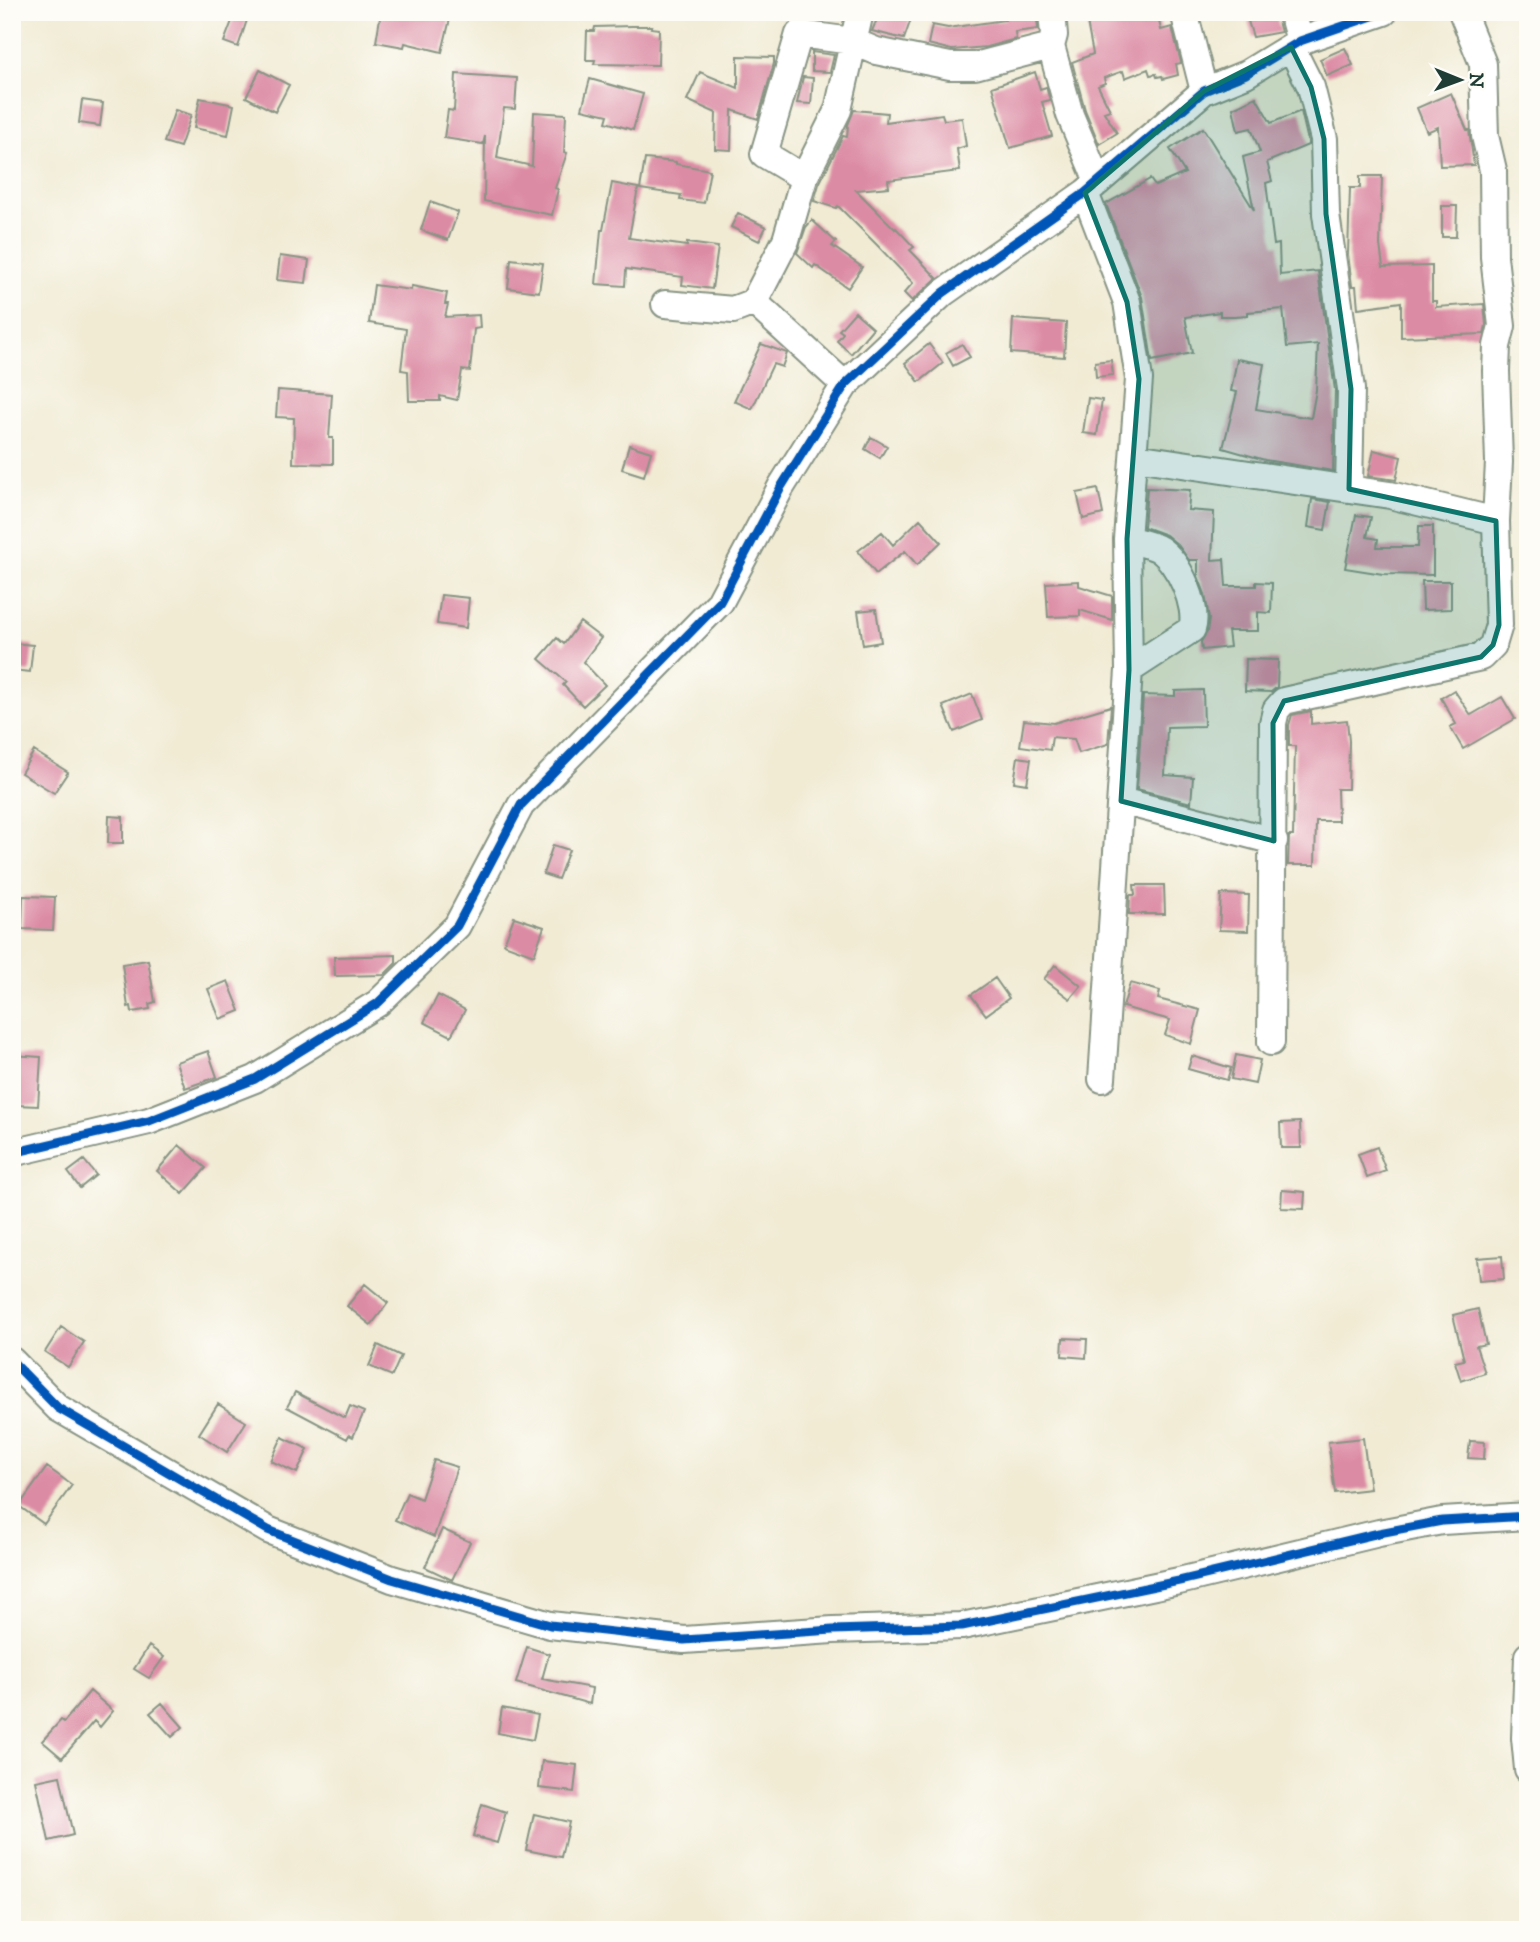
<svg xmlns="http://www.w3.org/2000/svg" width="1540" height="1942" viewBox="0 0 1540 1942" font-family="'IM FELL DW Pica',serif">
	<style>
		.building { fill: #dc8ba4 }
		.lines { fill: none; stroke-linecap: round; stroke-linejoin: round }
		.minor-casing { stroke: #889484; stroke-width: 30 }
		.minor { stroke: #fff; stroke-width: 26 }
		.cycleway-casing { stroke: #fdfcf7; stroke-width: 13 }
		.cycleway { stroke: #0057b8; stroke-width: 9 }
		.marked { fill: #0f766e; fill-opacity: 0.2; stroke: #0f766e; stroke-width: 5; stroke-linejoin: round }
	</style>
	<rect width="100%" height="100%" fill="#fdfcf7"/>
	<filter id="ink" filterUnits="userSpaceOnUse"><feTurbulence type="fractalNoise" baseFrequency=".0143" numOctaves="2"/><feDisplacementMap in="SourceGraphic" scale="14" xChannelSelector="R" yChannelSelector="G"/><feConvolveMatrix kernelMatrix="1 2 1 2 8 2 1 2 1" color-interpolation-filters="sRGB"/></filter>
	<filter id="wash" filterUnits="userSpaceOnUse"><feTurbulence type="fractalNoise" baseFrequency=".00686" numOctaves="4" result="noise"/><feDisplacementMap in="SourceGraphic" scale="28" xChannelSelector="R" yChannelSelector="G"/><feGaussianBlur stdDeviation="1.57" result="paint"/><feColorMatrix in="noise" values="0 0 0 0 0 0 0 0 0 0 0 0 0 0 0 0 0 1.4 0 .05"/><feComposite in="paint" operator="in"/></filter>
	<g filter="url(#wash)">
		<rect width="100%" height="100%" fill="#f1ebd4"/>
		<g id="blocks">
			<path class="building" d="M381,12L415,15V12H422L450,19L442,52L405,43L404,47L376,42Z
				M880,12H895L911,19L904,39L872,31Z
				M1004,12H1036L1038,29L1015,32L1016,39L986,47L952,50L928,44L932,25L948,28L1005,20Z
				M1109,12H1157L1161,30L1172,27L1181,63L1176,64L1178,75L1163,79L1162,76L1157,77L1156,74L1150,75L1148,69L1125,78L1123,71L1104,78L1105,83L1098,86L1110,110L1104,112L1117,133L1099,144L1085,110L1072,62L1093,54L1086,17Z
				M234,16L247,20L238,47L224,42Z
				M1277,18L1281,32L1253,37L1248,21Z
				M632,26H652L651,28L659,29L658,65L594,64L595,60H586L587,31H594L595,27Z
				M1345,48L1353,65L1327,76L1320,59Z
				M812,52L834,55L830,72L812,71Z
				M738,56L774,57V63L758,119L732,110L731,150L715,149L716,113L687,100L700,72L738,88Z
				M260,70L289,85L275,112L246,97Z
				M1035,72L1040,89L1046,87L1050,100L1042,102L1052,136L1010,148L992,87Z
				M456,74L517,78L515,109L504,108L497,158L532,166L534,112L566,114L564,152L567,153L555,188L558,189L552,215L484,201L485,136L483,144L444,138L448,110L454,111Z
				M803,77L813,78L811,104L797,103Z
				M590,79L643,94L633,130L606,122L608,115L582,109Z
				M1451,93L1467,130H1469L1474,165L1440,166L1438,127L1427,132L1417,108Z
				M1256,97L1271,123L1301,111L1308,141V145L1267,162L1272,181L1266,183L1274,245L1279,244L1280,275L1318,271L1335,390L1333,471L1265,460L1223,448L1237,392L1231,391L1237,359L1264,364L1256,409L1311,418L1316,390L1318,344L1287,347L1283,309L1248,312V315L1234,316H1220V312L1185,317L1192,353L1152,361L1142,297L1106,204L1150,179L1155,186L1185,173L1170,149L1203,128L1254,210L1243,157L1260,152L1251,128L1238,131L1233,108Z
				M200,98L234,105L228,135L194,128Z
				M82,100L103,103L100,126L79,123Z
				M175,110L191,115L180,147L164,142Z
				M854,110L887,113L886,122L942,114L944,120L962,118L966,146L957,149L960,171L888,180L889,187L856,190L895,229L896,228L914,247L910,250L937,278L912,301L904,293L913,283L877,245L838,206L836,208L814,201L819,184L843,136L847,137L848,125Z
				M645,159L676,162V164L710,170L704,203L680,200L681,195L640,189Z
				M1360,176H1382L1380,245L1383,267L1432,266V301H1436V307L1484,304L1486,325L1484,334L1401,337V302L1358,308L1356,286H1352L1348,254L1350,188H1360Z
				M612,183L638,188L629,238L687,246V243L718,247L712,289L682,285L683,277L626,269L625,286L596,284L601,230H603Z
				M430,202L458,212L448,240L421,230Z
				M1442,206H1457L1456,237H1442Z
				M738,213L766,227L759,241L731,227Z
				M812,220L836,242L832,246L862,267L848,288L815,265L813,268L797,253L806,227Z
				M280,256L309,260L306,283L277,280Z
				M511,259L543,263L539,292L508,288Z
				M374,285L411,290L412,286L447,293L445,304H448L445,317L479,315L480,328L474,329L470,371L462,370L457,400L440,396V401H409L408,371L401,370L406,329L369,323Z
				M855,312L873,328L851,354L837,341L843,333L839,330Z
				M1013,319L1066,323L1064,357L1011,353Z
				M761,344L787,353L782,367L773,364L752,409L734,401Z
				M929,344L943,363L919,382L905,363Z
				M962,344L970,357L953,366L946,353Z
				M1111,360L1113,375L1096,377L1095,362Z
				M278,390L332,394L329,438H333V464L293,463L294,418L276,417Z
				M1088,398L1102,400L1097,435L1083,433Z
				M871,437L887,446L880,458L865,449Z
				M629,445L651,452L644,476L622,469Z
				M1374,450L1401,457L1396,480L1368,476Z
				M1147,488L1190,490L1188,510L1214,512L1212,560L1224,559L1226,586H1256V582L1272,583L1271,613L1258,612V631H1228L1230,647L1202,650L1201,642L1207,632L1209,619L1205,594L1198,576V560H1189L1178,545L1166,535L1144,527Z
				M1098,489L1103,514L1083,519L1077,493Z
				M1312,499L1330,502L1325,530L1308,527Z
				M1356,515L1371,517L1367,537L1378,539L1377,547H1418L1419,526H1433V575L1383,574L1345,568Z
				M920,519L941,542L917,565L905,551L876,574L858,551L882,532L893,545Z
				M1079,581V586L1112,596V620L1080,610V616L1048,617L1046,583Z
				M1422,581H1451V609L1423,610Z
				M441,595L469,598L466,628L437,624Z
				M876,609L881,642L863,645L858,611Z
				M580,622L601,638L583,662L605,685L583,706L563,685L566,682L539,659L557,638L564,644Z
				M12,643L33,645L30,672L12,670Z
				M1246,659L1278,660L1277,687L1271,692L1245,691Z
				M1203,690L1204,726L1167,727L1165,775L1193,777L1191,803L1137,789L1143,695L1175,696V691Z
				M1454,690L1471,715L1502,697L1515,719L1463,749L1450,727L1456,724L1441,698Z
				M972,694L982,720L954,732L943,706Z
				M1111,706L1108,744L1079,753L1074,739L1052,737L1050,750L1020,746L1024,720L1054,723Z
				M1311,711V724L1347,720L1349,741L1348,789H1337L1338,821H1316L1315,865H1288L1289,836H1293L1295,746H1289V725L1292,715Z
				M34,751L68,772L54,793L21,773Z
				M1018,757L1031,759L1027,784L1014,782Z
				M109,816L123,817V843H108Z
				M553,845L569,850L558,879L543,874Z
				M1134,885H1164L1165,914H1129L1130,895H1135Z
				M1221,894L1249,895L1248,931L1219,930Z
				M23,896L55,897L53,930L22,929Z
				M514,917L544,927L534,955L504,944Z
				M396,955V963L384,975L335,976L334,957Z
				M148,960L155,1002L149,1004L150,1009L132,1012L131,1006L128,1007L122,964Z
				M1055,965L1081,986L1070,999L1044,979Z
				M995,978L1009,998L986,1015L971,995Z
				M228,981L240,1011L220,1019L208,989Z
				M1130,983L1160,991L1158,999L1200,1010L1191,1044L1165,1035L1170,1020L1123,1007Z
				M438,995L465,1010L451,1036L424,1022Z
				M208,1051L217,1077L185,1088L176,1062Z
				M12,1055L41,1057L38,1106L17,1105V1098H12Z
				M1236,1055L1260,1060L1255,1084L1231,1079Z
				M1192,1056L1231,1068L1227,1080L1188,1069Z
				M1300,1122L1301,1148H1281L1280,1123Z
				M179,1145L206,1168L183,1194L157,1171Z
				M1377,1147L1386,1171L1367,1178L1358,1154Z
				M84,1160L96,1175L80,1188L68,1172Z
				M1282,1190L1305,1192L1304,1209L1281,1208Z
				M1502,1256L1504,1279L1479,1281L1477,1258Z
				M365,1284L388,1303L371,1325L347,1306Z
				M1478,1309L1486,1344L1476,1346L1485,1373L1461,1381L1455,1362L1464,1360L1453,1315Z
				M61,1327L84,1342L68,1367L45,1352Z
				M1063,1338L1087,1339L1086,1358L1062,1356Z
				M378,1345L401,1356L392,1376L369,1366Z
				M295,1392L345,1418L350,1406L364,1412L353,1437L349,1435L347,1439L287,1407Z
				M218,1404L246,1422L227,1452L199,1434Z
				M282,1437L308,1449L297,1473L271,1461Z
				M1363,1438L1370,1489L1335,1493L1328,1442Z
				M1470,1441L1485,1442L1484,1459L1468,1458Z
				M434,1460L457,1467L434,1537L395,1520L407,1493L421,1499Z
				M47,1467L72,1485L44,1524L19,1506Z
				M442,1529L470,1542L452,1580L425,1567Z
				M149,1646L164,1657L149,1678L134,1669Z
				M527,1647L549,1654L542,1679L592,1688L590,1704L516,1683Z
				M90,1691L113,1711L100,1727L94,1721L62,1758L42,1741L61,1720L64,1722Z
				M162,1703L183,1727L172,1737L150,1713Z
				M502,1708L538,1715L533,1740L498,1733Z
				M542,1761L577,1765L574,1792L539,1788Z
				M60,1776L73,1835L49,1841L36,1781Z
				M482,1804L506,1812L497,1843L473,1836Z
				M534,1814L569,1822L561,1857L526,1850Z"/>
		</g>
	</g>
	<g filter="url(#ink)">
		<use href="#blocks" fill-opacity="0" stroke="#889484" stroke-width="2"/>
		<g class="lines">
			<g class="minor-casing">
				<path id="minor" d="M1184,12L1204,91
					M1292,12L1300,41
					M1462,12L1483,64L1485,136L1493,170L1494,257L1502,326L1497,346L1496,371L1499,462L1496,521
					M1051,46L1070,115L1098,182
					M804,178L764,154L799,34L852,41L876,51L950,66H975L1051,46L1054,35L1052,12
					M1085,193L1127,302L1139,379L1127,539L1129,670L1102,1079
					M754,302L845,385
					M665,304L733,310L754,302L786,240L804,178L838,110L860,12
					M1135,457L1349,489
					M1127,539C1136,542 1150,544 1159,549C1179,562 1199,607 1192,629L1129,670
					M1121,801L1274,841
					M1271,1042L1273,723L1276,710L1284,701L1481,657L1493,645L1499,625L1496,521L1390,495L1349,489L1351,389L1326,214L1324,139L1311,87L1291,47
					M12,1153L149,1121L255,1079L378,1003L457,926L521,805L720,602L781,487L845,385L943,293L1085,193L1204,91L1246,74L1300,41L1384,12
					M12,1361L58,1408L268,1530L392,1579L550,1625L684,1640L833,1630L962,1626L1179,1581L1379,1533L1442,1521L1528,1516
					M1528,1656L1525,1738L1528,1769"/>
			</g>
			<use href="#minor" class="minor"/>
			<g class="cycleway-casing">
				<path id="cycleway" d="M12,1153L149,1121L255,1079L378,1003L457,926L521,805L720,602L781,487L845,385L943,293L1085,193L1204,91L1246,74L1300,41L1384,12
					M12,1361L58,1408L268,1530L392,1579L550,1625L684,1640L833,1630L962,1626L1179,1581L1379,1533L1442,1521L1528,1516"/>
			</g>
			<use href="#cycleway" class="cycleway"/>
		</g>
	</g>
	<path class="marked" d="M1291,47L1311,87L1324,139L1326,214L1351,389L1349,489L1496,521L1499,625L1493,645L1481,657L1284,701L1273,723L1274,841L1121,801L1129,670L1127,539L1139,379L1127,302L1085,193L1204,91Z"/>
	<rect width="1540" height="1942" fill="none" stroke="#fdfcf7" stroke-width="42"/>
	<g transform="translate(1460 80) rotate(91)" stroke="#fdfcf7" stroke-width="5" paint-order="stroke">
	<path d="M0-5L12 26L0 18L-12 26Z" fill="#1f3d34"/>
	<text y="-10" font-size="19" font-weight="bold" text-anchor="middle" fill="#1f3d34">N</text>
	</g>
</svg>
